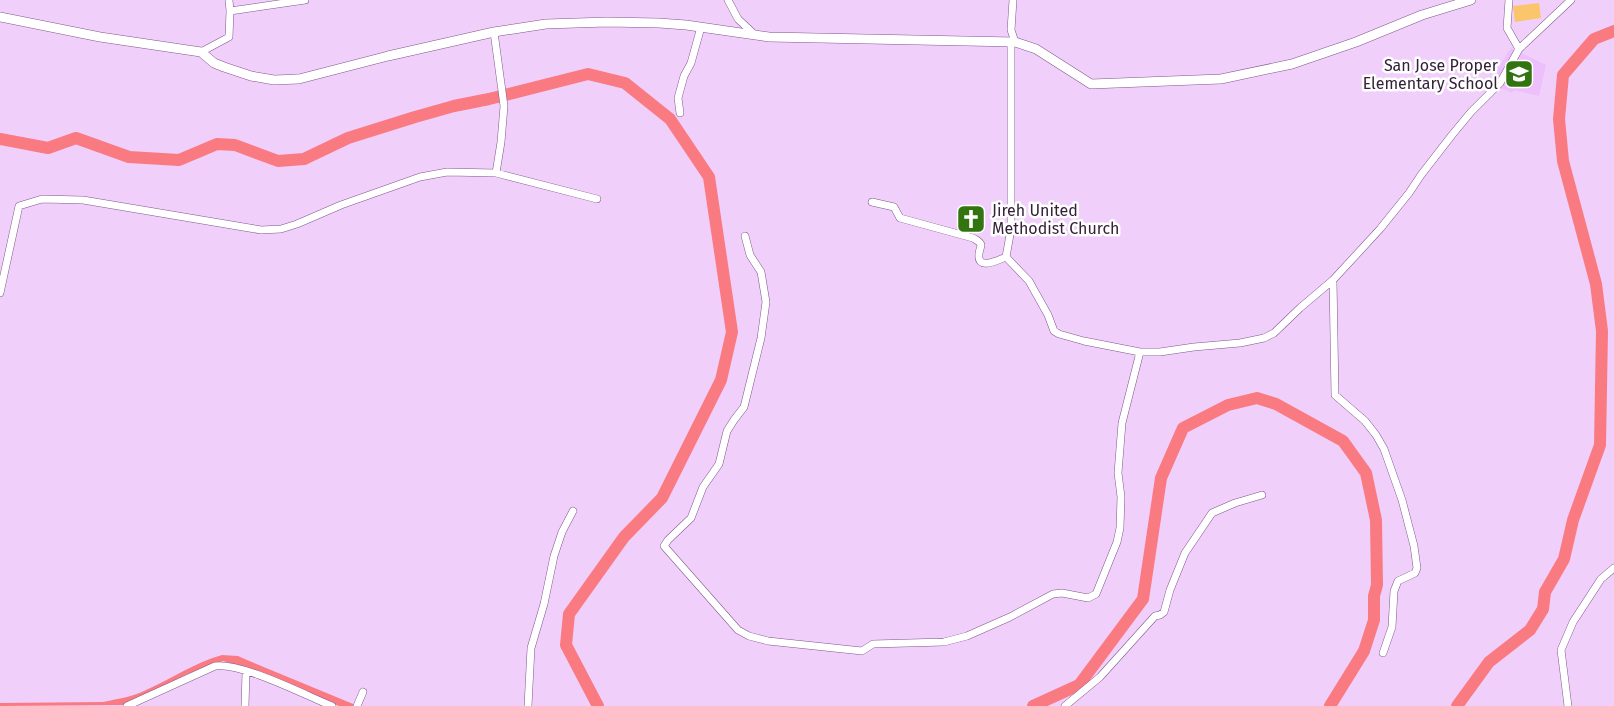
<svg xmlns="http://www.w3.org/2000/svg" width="1614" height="706" viewBox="0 0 1614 706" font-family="'Fira Sans',sans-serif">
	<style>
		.built { fill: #eebffd }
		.green { fill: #fbc56c }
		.water { fill: #f97a81 }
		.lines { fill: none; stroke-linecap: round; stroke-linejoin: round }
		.river { stroke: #f97a81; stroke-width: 12 }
		.street-casing { stroke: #7e588a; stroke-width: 8 }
		.secondary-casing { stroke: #7e588a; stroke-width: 10 }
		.street { stroke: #fff; stroke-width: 7 }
		.secondary { stroke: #fff; stroke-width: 9 }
		.labels { text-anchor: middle; stroke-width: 5; stroke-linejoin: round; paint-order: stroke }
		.poi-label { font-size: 16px; fill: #322137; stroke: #fefefe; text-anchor: end }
	</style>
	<rect width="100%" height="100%" fill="#f1cffb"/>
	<path class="built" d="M1511,48L1546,65L1539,96L1514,90L1512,93L1489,83Z"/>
	<path class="green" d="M1539,3L1541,18L1515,22L1513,6Z"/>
	<path class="water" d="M222,655L238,656L247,660L358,706H339L248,669L223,661L187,674L138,699L123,705L0,706V703L103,702C117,699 132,697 144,691C171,679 194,663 222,655Z"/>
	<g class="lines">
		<path class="river" d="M0,139L48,148L76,138L129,157L179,160L217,144L235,145L278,161L304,159L348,138L415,117L454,106L489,99L588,74L625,83L670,119L709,177L732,332L721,380L662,498L624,537L569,614L566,645L598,706
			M1033,706L1079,685L1143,599L1161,478L1183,428L1228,405L1257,398L1276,404L1343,441L1366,473L1376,520L1377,585L1374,596V620L1364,651L1330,706
			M1457,706L1489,662L1530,630L1543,609L1545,592L1564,559L1573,520L1600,445L1602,331L1596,284L1563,161L1559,119L1563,75L1594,39L1614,31"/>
		<g class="street-casing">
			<path id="street" d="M728,0L738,19L755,35
				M1013,0L1011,30L1015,42
				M230,11L305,0
				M494,32L504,106L501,142L496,173
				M1519,49L1571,0
				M201,52L229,37L230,11L229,0
				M680,113L678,98L684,76L691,63L701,27
				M872,202L894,207L900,218L973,238C976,240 980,241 981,245C981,247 979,251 979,254C977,271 998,260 1006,257L1029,281L1048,315L1054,331L1059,334L1084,341L1140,352H1160L1194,347L1240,343L1264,338L1274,333L1300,308L1333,280L1380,229L1409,193L1421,175L1452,135L1471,112L1500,83L1519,49L1507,28L1509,0
				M745,236L750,255L761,272L766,302L761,338L744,407L734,420L727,431L719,464L703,487L691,518L668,540L664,546L738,630L749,636L768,641L862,651L873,644L944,642L967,636L1010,617L1053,594L1062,593L1088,598L1096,594L1117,542L1120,528L1121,497L1118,473L1122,423L1140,352
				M1006,257L1011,229V42
				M1333,280L1335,395L1365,421L1376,435L1384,449L1402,500L1414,546L1417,568L1415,573L1398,581L1394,591L1392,627L1383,653
				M0,293L19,206L42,199L83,200L261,230L281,229L297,224L341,205L420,177L447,172L496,173L597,199
				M127,706L215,666C241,662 305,695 332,706
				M245,706L246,672
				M357,706L363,692
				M528,706L531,648L544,604L554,556L562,532L573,511
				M1065,706L1100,677L1155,616L1160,615L1164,612L1170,590L1185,553L1212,513L1235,503L1262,495
				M1568,706L1561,650L1573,622L1601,579L1614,568"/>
		</g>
		<g class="secondary-casing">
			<path id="secondary" d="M0,17L100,37L201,52L214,63L224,67L251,76L274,80L299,79L388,56L494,32L546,24L607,22L659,23L686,25L769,37L1015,42L1036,49L1091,84L1221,79L1292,64L1356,42L1422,15L1471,0"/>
		</g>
		<use href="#street" class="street"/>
		<use href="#secondary" class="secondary"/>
	</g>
	<defs>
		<g id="school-square" transform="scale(1.5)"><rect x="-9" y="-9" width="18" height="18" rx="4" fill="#327410" stroke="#fefefe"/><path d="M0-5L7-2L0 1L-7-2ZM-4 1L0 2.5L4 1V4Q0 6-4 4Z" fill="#fff"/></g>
		<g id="church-square" transform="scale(1.5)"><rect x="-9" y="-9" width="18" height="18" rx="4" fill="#327410" stroke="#fefefe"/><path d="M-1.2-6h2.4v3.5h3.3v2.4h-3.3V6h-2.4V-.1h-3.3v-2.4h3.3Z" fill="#fff"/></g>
	</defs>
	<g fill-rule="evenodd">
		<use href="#school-square" x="1519" y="74"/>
		<use href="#church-square" x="971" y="219"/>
	</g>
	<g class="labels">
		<g class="poi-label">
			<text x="1498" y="71">San Jose Proper<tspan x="1498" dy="18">Elementary School</tspan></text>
			<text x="992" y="216" text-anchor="start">Jireh United<tspan x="992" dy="18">Methodist Church</tspan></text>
		</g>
	</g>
</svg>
